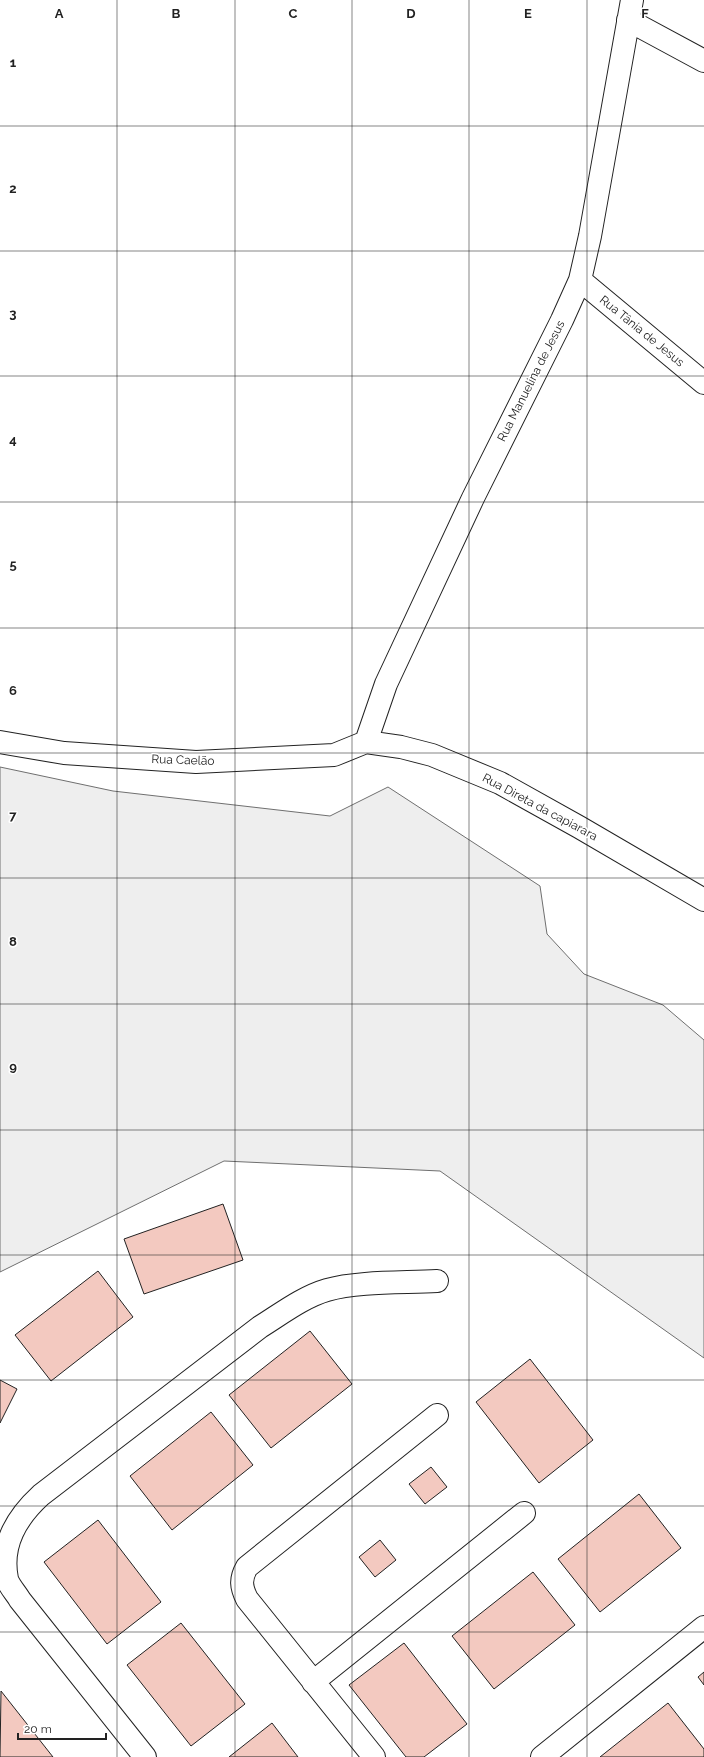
<svg xmlns="http://www.w3.org/2000/svg" width="704" height="1757" viewBox="0 0 704 1757" font-family="Raleway,sans-serif">
	<style>
		.green { fill: #eee; stroke: #6f6f6f }
		.building { fill: #f3c9c0; stroke: #222 }
		.lines { fill: none; stroke-linecap: round; stroke-linejoin: round }
		.minor-casing { stroke: #222; stroke-width: 24 }
		.minor { stroke: #fff; stroke-width: 22 }
		.grid { fill: none; stroke: #222; stroke-width: 1; stroke-opacity: 0.55 }
		.labels { text-anchor: middle; stroke-width: 3; stroke-linejoin: round; paint-order: stroke }
		.street-label { font-size: 12px; fill: #222; stroke: #fff }
		.grid-label { font-size: 13px; text-anchor: middle; font-weight: bold; fill: #222; stroke: #fff; stroke-width: 3; stroke-linejoin: round; paint-order: stroke }
	</style>
	<rect width="100%" height="100%" fill="#fff"/>
	<path class="green" d="M0,767L113,791L330,816L388,787L540,886L547,934L584,974L663,1005L704,1040V1358L440,1171L224,1161L0,1272Z"/>
	<path class="building" d="M223,1204L243,1260L144,1294L124,1239Z
		M98,1271L133,1317L51,1381L15,1335Z
		M310,1331L352,1384L271,1448L229,1395Z
		M530,1359L593,1440L539,1483L476,1402Z
		M0,1380L17,1389L0,1423Z
		M211,1412L253,1465L172,1530L130,1476Z
		M431,1467L447,1487L425,1504L409,1484Z
		M639,1494L681,1548L600,1612L558,1559Z
		M98,1520L161,1602L107,1644L44,1562Z
		M380,1540L396,1560L375,1577L359,1557Z
		M533,1572L575,1625L494,1689L452,1636Z
		M181,1623L245,1704L191,1746L127,1665Z
		M404,1643L467,1724L424,1757H406L349,1685Z
		M704,1672V1685L698,1677Z
		M1,1691L53,1757H0Z
		M668,1703L704,1749V1757H600Z
		M272,1723L298,1757H229Z"/>
	<g class="lines">
		<g class="minor-casing">
			<path id="minor" d="M628,20L704,61
				M580,280L704,383
				M0,742L64,753L196,762L334,755L366,742L401,747L432,755L500,783L579,827L704,900
				M366,742L386,684L473,498L562,320L580,280L590,236L632,0
				M313,1682L524,1513
				M145,1757L20,1600C16,1593 9,1586 7,1579C0,1544 17,1517 41,1495L260,1327C281,1314 303,1297 327,1290C358,1281 405,1283 437,1281
				M374,1757L247,1599C241,1587 240,1579 247,1567L437,1415
				M542,1757L704,1627"/>
		</g>
		<use href="#minor" class="minor"/>
	</g>
	<path class="grid" d="M117,0V1757M235,0V1757M352,0V1757M469,0V1757M587,0V1757M0,126H704M0,251H704M0,376H704M0,502H704M0,628H704M0,753H704M0,878H704M0,1004H704M0,1130H704M0,1255H704M0,1380H704M0,1506H704M0,1632H704"/>
	<g class="labels">
		<g class="street-label">
			<text transform="translate(642 331) rotate(39)" y="4">Rua Tânia de Jesus</text>
			<text transform="translate(531 381) rotate(-63)" y="4">Rua Manuelina de Jesus</text>
			<text transform="translate(183 760) rotate(2)" y="4">Rua Caelão</text>
			<text transform="translate(540 807) rotate(28)" y="4">Rua Direta da capiarara</text>
		</g>
	</g>
	<g class="grid-label">
		<text x="59" y="18">A</text>
		<text x="176" y="18">B</text>
		<text x="293" y="18">C</text>
		<text x="411" y="18">D</text>
		<text x="528" y="18">E</text>
		<text x="645" y="18">F</text>
		<text x="13" y="67">1</text>
		<text x="13" y="193">2</text>
		<text x="13" y="318">3</text>
		<text x="13" y="444">4</text>
		<text x="13" y="569">5</text>
		<text x="13" y="695">6</text>
		<text x="13" y="820">7</text>
		<text x="13" y="946">8</text>
		<text x="13" y="1071">9</text>
	</g>
	<path d="M18 1733v6h88v-6" fill="none" stroke="#222222" stroke-width="2"/>
	<text x="24" y="1733" font-size="12" fill="#222222" stroke="#ffffff" stroke-width="3" paint-order="stroke">20 m</text>
</svg>
